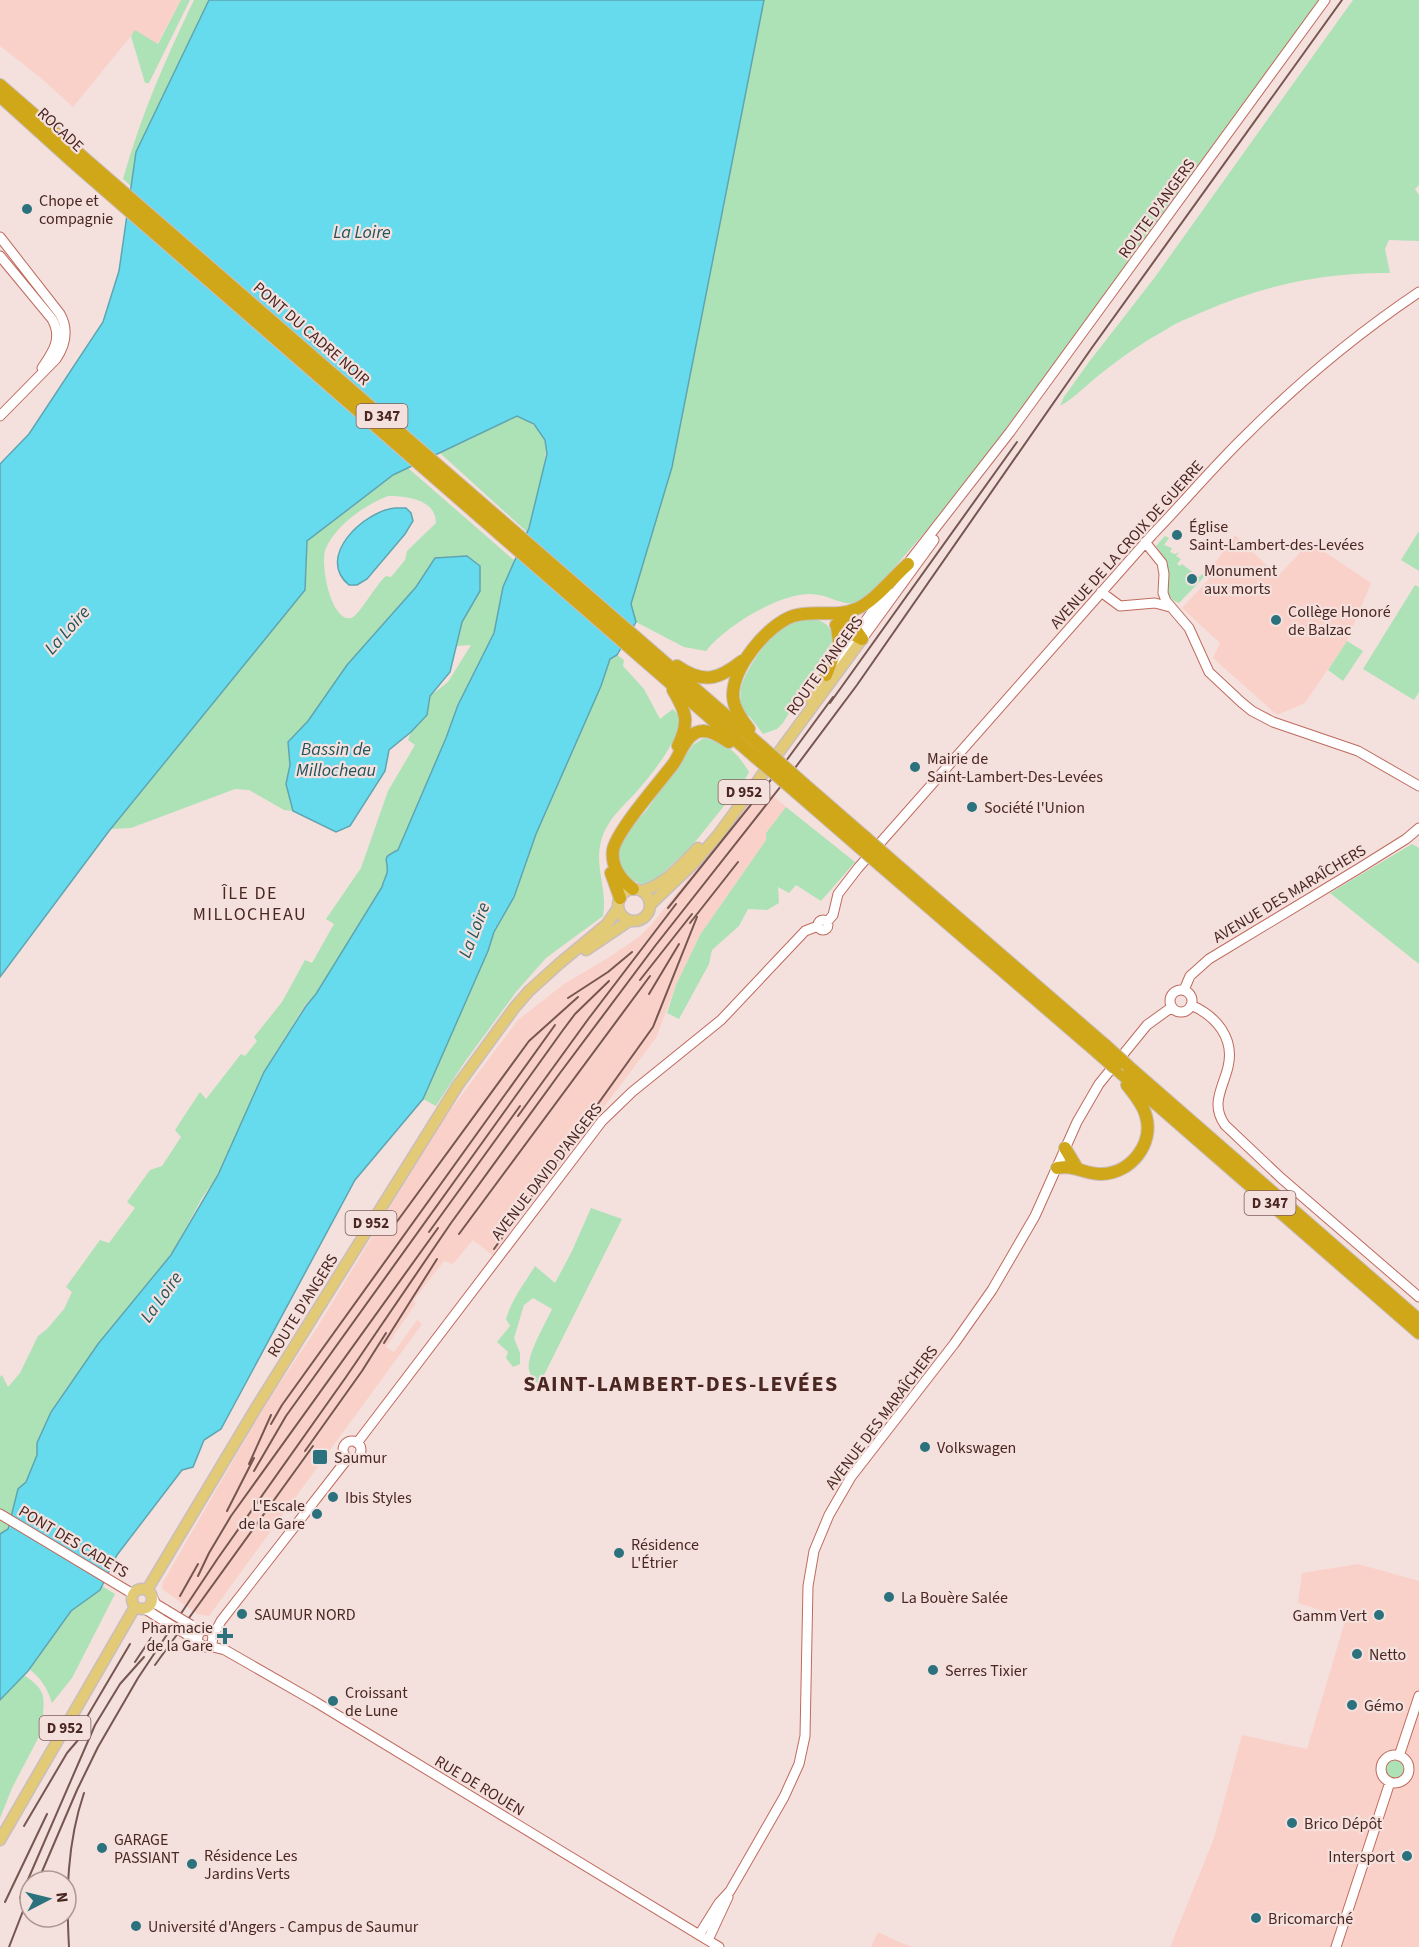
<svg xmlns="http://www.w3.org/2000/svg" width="1419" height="1947" viewBox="0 0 1419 1947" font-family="'Source Sans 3',sans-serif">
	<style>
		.built { fill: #fad1c9 }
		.green { fill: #ace2b6; fill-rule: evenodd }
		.water { fill: #67dbee; stroke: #5fa5b1; stroke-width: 1.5 }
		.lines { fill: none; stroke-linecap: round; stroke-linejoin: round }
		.secondary-casing { stroke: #bf6b5e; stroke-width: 11 }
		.primary-casing { stroke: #c9bebd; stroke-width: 13 }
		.highway-casing { stroke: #c9bebd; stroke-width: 14 }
		.secondary { stroke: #fff; stroke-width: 9 }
		.primary { stroke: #e3ca76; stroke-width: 10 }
		.highway { stroke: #d1a71a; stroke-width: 12 }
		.rail { stroke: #765651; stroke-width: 2 }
		.secondary-bridge-casing { stroke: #bf6b5e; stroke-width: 11; stroke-linecap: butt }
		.highway-bridge-casing { stroke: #c9bebd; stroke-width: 14; stroke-linecap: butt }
		.secondary-bridge { stroke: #fff; stroke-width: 9 }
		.highway-bridge { stroke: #d1a71a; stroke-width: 12 }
		.poi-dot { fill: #2b727e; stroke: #f4e0dd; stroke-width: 2 }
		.labels { text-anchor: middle; stroke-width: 4.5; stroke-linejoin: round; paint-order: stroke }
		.shield { fill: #f4e0dd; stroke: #7e5e5a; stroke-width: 1.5 }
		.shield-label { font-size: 15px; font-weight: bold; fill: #4b2722 }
		.street-label { font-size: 16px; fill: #4b2722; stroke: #f4e0dd }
		.poi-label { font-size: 16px; fill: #4b2722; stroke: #f4e0dd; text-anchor: start }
		.water-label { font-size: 18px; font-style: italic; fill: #22545d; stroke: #f4e0dd }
		.neighbourhood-label { font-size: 18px; letter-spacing: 1.5px; fill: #4b2722; stroke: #f4e0dd }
		.district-label { font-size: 22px; font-weight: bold; letter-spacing: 1.5px; fill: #4b2722; stroke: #f4e0dd }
	</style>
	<rect width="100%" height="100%" fill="#f4e0dd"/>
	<path class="built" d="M0,0H181L157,44L135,31L73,107L41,78L0,46Z
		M1235,535L1278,576L1310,542L1371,583L1347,641L1305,703L1277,715L1213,658L1220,643L1182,608L1209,579L1206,575Z
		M761,786L786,807L766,833V840L700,935L676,985L656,1038L492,1255L473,1240L453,1264L444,1261L413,1301L416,1303L386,1347L394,1352L417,1320L422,1324L209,1616L197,1614L162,1589L163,1582L267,1402L317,1328L442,1121L518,1020L564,984L608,958L639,937L652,924Z
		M1358,1564L1419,1581V1947H1170L1214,1838L1242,1735L1307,1749L1346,1618L1298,1603L1302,1573Z
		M878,1932L899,1942L912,1947H871Z"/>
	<path class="green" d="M181,0H190L149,83H145L131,36L135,30L158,44Z
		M194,0H209L136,152L132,187L123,179C141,115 165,60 194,0Z
		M764,0H1320L1037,387L947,507L871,594C846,615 836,594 810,594C778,594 726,626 706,651L684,647L636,622L631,604L672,467Z
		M1353,0H1419V185L1415,189L1419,195V241L1389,240L1385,249L1390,273C1323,272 1261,286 1200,313C1189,318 1177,322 1167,329C1145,341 1123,356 1103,372C1088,383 1076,397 1060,406L1064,397L1089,362L1155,277Z
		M517,416C529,422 539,426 545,440C550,453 533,517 527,532L440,453Z
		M408,468L515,561L503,587L494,633L458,705L446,738L398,850C383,857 387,857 387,871C387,876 383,882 382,887L316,994L305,1005L264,1072L218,1175L202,1198L171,1255L98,1344L37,1443V1455L26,1482L18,1489L7,1529L0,1534V1377L2,1375L8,1387L20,1373L38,1336L47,1329L64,1309L72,1292L66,1287L100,1240L109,1243L135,1208L127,1202L150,1170L162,1166L181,1137L175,1130L200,1092L206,1099L241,1054L245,1056L257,1041L254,1037L282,1002L305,960L312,963L334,924L326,919L361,868L388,791L415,745L408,740L411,732L427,715L430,696L448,682L471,645L457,646L462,622L480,591L435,558L416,587L347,665L308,721L288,742L290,765L286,784L293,811L284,810L249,790L235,789L131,828L111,829L305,590L307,541L393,475ZM388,496C406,496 436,499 436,523L407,551L405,560L391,577L386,576C376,584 359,616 351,618C331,623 319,562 326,548C336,525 365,505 388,496Z
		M1419,531V571L1401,560Z
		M1165,536L1169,538L1164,545L1172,548L1170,552L1175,554L1179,552L1176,556L1181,559L1177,564L1180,566L1182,564L1199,577L1202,574L1204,577L1179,603C1161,596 1171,584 1168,569C1166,560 1161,553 1156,546Z
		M1415,585L1419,587V692L1414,700L1363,669Z
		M808,618C823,620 833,625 832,641L783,723L777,729L763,734L750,717L742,712C741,703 739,693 742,684C749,665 771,631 790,622C795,620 803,619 808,618Z
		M1347,641L1363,651L1343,681L1328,670Z
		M617,655L624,660L623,666L644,689L660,719L673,709L682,720C672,748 657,768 638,790C624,806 609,817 602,838C593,866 608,888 603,916L546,958L516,992L464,1063L436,1106L423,1099L488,951L494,932L514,897L536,834L601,686L610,659Z
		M704,738C728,744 736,751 749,772L744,781L691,847L655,880L645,885L629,879L620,867L616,851L624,835L646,811L693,745Z
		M786,807L855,862L821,901L796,885L789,893L778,887L779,903L767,910L748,909L739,926L712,950L709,964L679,1019L667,1013L676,985L700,935L766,840V833Z
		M1412,844L1419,848V964L1330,893Z
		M591,1208L622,1219L539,1385C536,1382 532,1377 530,1373C523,1360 546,1323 552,1309L533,1298L524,1305L514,1338L520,1353V1364L513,1367L506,1358L508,1352L497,1342L510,1326L506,1319C512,1299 524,1284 535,1266L555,1283L572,1251Z
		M102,1586L115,1594L72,1678L52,1703C47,1688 42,1679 29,1669L71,1611L100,1590Z
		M24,1675C53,1695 40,1700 44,1727L12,1788L0,1818V1700Z
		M1386 1769a10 10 0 1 1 20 0a10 10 0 1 1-20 0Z"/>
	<path class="water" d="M209,0H764L672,467L631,604L636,622L617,655L610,659L601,686L536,834L514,897L494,932L488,951L423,1099L355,1180L221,1429L204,1440L193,1467L182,1470L117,1555L100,1590L71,1611L28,1671L0,1700V1534L8,1529L18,1489L26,1482L37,1455V1443L51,1412L98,1344L171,1255L218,1175L264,1072L306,1006L316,994L382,887C383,882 386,877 387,873C389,858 379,859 398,850L446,738L458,705L494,633L503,587L529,528L547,454L545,440L534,424L517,416L393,475L307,541L305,590L109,831L0,977V464L29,434L103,322L119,271L136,152Z
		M395,508H406L411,513L413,521L405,534L367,579L357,585H349C315,557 364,511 395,508Z
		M467,556L480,566V591L462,622L450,672L430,696L427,715L411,732L389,750L385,771L350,826L336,832L293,811L286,784L290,765L288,742L308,721L347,665L416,587L435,558Z"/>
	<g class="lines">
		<g class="secondary-casing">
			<path id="secondary" d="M0,237L60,314C69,330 66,344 56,359L0,416
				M0,256L52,319C63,338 53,352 42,368
				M1145,542L1162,563L1164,574L1163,593L1166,601L1189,628L1209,672L1241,702L1252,711L1273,722L1358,751L1419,786
				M905,567L1010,432L1325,0
				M1101,592L1120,606L1155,603L1170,607
				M862,639L934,540
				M834,664L888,590
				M818 925a5 5 0 1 1 10 0a5 5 0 1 1-10 0Z
				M827,922L833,915L838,894L858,868L1152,535C1184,502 1213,467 1246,435C1298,383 1358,333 1419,292
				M1184,990L1190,976L1209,959L1358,869L1406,839L1419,828
				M1170 1001a11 11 0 1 1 22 0a11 11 0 1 1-22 0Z
				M1191,1005C1216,1016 1235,1038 1228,1067C1223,1088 1210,1104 1225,1125L1281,1178L1419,1297
				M343 1450a9 9 0 1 1 18 0a9 9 0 1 1-18 0Z
				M357,1443L602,1121L632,1092L721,1020L805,931L818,926
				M0,1514L133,1594
				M152,1597L156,1604L166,1610
				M145,1609L161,1619
				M186,1634L205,1647L212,1644L213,1636L210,1631L204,1630L199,1633L197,1640
				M213,1636L221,1621L348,1458
				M209,1646L225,1650L314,1701L719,1947
				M1381 1769a14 14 0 1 1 28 0a14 14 0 1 1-28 0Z
				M1399,1756L1419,1696
				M699,1935L719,1903L730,1891L745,1865L784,1797L799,1764L805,1736L808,1586L814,1551L829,1515L851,1477L954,1344L992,1290L1035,1216L1077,1122L1099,1084L1147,1025L1172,1007
				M708,1940L728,1897
				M1336,1947L1390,1782"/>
		</g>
		<g class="primary-casing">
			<path id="primary" d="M810,699L826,675
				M618 905a16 16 0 1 1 32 0a16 16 0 1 1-32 0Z
				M642,891C665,885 682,864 698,848
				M650,905L694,863L718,835L862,639
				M586,950L629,921
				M132 1599a10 10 0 1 1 20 0a10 10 0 1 1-20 0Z
				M147,1590L256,1408L458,1085L515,1007L529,991L560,963L607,924L618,908
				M0,1840L135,1607"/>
		</g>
		<g class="highway-casing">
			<path id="highway" d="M0,85L761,746
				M0,96L73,162L754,756
				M839,613L850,622L862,639
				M836,625L862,639
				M677,666C703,684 718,680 742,661
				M826,675L839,642L837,627
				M673,690C686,712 690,721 678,746
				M749,729C741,719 734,709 733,697C732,668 767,625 793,616C814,609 836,618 856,609C874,602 893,577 908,564
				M804,784L865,837
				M797,793L858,846
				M890,859L1105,1045
				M881,866L1098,1053
				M611,873L620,898
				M633,889C621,880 611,867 613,850C617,830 660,782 674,763C680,754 684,739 695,733C707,727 719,736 729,742
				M1128,1066L1419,1320
				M1115,1068L1419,1333
				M1065,1148L1077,1168
				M1057,1168C1074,1164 1086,1175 1102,1174C1131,1173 1154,1144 1146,1116C1143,1104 1134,1094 1127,1085"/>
		</g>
		<use href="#secondary" class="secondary"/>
		<use href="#primary" class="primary"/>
		<use href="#highway" class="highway"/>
		<path class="rail" d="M830,703L1017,442
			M668,908L786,761L833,697
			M690,923L738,862
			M640,980L692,914
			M649,994L679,944
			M568,998L608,972L632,952
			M518,1116L589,1018L676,904
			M393,1227L529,1041L578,997
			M429,1232L520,1106
			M459,1234L650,976
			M494,1249L653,1027L697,917
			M384,1343L437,1259
			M271,1424L282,1405L555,1025
			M305,1451L362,1371L386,1333
			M249,1464L271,1415
			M254,1471L286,1416L563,1030L575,1014L609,981
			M227,1511L254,1458
			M198,1576L209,1553L231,1516L438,1228
			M180,1596L198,1564
			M135,1662L151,1638
			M155,1665L313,1446
			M78,1732L130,1644
			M24,1826L67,1753L90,1726
			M38,1881L77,1790L98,1747L138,1678L218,1558L346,1377L451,1223L560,1073L655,946L792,772L857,685L1091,349L1342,0
			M20,1898L95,1725L120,1684L144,1657
			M5,1902L47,1814
			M9,1947L30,1893
			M69,1947C66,1894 67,1843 84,1793"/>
		<g class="secondary-bridge-casing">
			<path id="secondary-bridge" d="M166,1610L191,1625
				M161,1619L186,1634"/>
		</g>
		<g class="highway-bridge-casing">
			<path id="highway-bridge" d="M761,746L804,784
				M754,756L797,793
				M865,837L890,859
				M858,846L881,866
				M1105,1045L1128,1066
				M1098,1053L1115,1068"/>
		</g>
		<use href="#secondary-bridge" class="secondary-bridge"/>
		<use href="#highway-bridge" class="highway-bridge"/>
	</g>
	<g class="poi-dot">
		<circle cx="27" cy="209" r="6"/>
		<circle cx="1177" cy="535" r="6"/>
		<circle cx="1192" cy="579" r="6"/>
		<circle cx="1276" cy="620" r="6"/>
		<circle cx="915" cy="767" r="6"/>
		<circle cx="972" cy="807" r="6"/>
		<circle cx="925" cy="1447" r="6"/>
		<rect x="312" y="1449" width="16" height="16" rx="3"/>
		<circle cx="333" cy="1497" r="6"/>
		<circle cx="317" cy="1514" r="6"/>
		<circle cx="619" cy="1553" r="6"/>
		<circle cx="889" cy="1597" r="6"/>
		<circle cx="242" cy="1614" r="6"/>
		<circle cx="1379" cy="1615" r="6"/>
		<path d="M222 1627h6v6h6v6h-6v6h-6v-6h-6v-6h6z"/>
		<circle cx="1357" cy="1654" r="6"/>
		<circle cx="933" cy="1670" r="6"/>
		<circle cx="333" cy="1701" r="6"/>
		<circle cx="1352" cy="1705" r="6"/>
		<circle cx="1292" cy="1823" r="6"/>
		<circle cx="102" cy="1848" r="6"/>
		<circle cx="1407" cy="1856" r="6"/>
		<circle cx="192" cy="1864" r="6"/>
		<circle cx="1256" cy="1918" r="6"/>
		<circle cx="136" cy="1926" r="6"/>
	</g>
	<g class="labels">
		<g class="shield">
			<rect x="356.5" y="404" width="51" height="24" rx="4.5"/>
			<rect x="718.5" y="780" width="51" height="24" rx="4.5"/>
			<rect x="1244.5" y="1191" width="51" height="24" rx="4.5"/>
			<rect x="345.5" y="1211" width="51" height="24" rx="4.5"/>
			<rect x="39.5" y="1716" width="51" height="24" rx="4.5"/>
		</g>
		<g class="shield-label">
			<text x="382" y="421">D 347</text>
			<text x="744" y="797">D 952</text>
			<text x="1270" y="1208">D 347</text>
			<text x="371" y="1228">D 952</text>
			<text x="65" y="1733">D 952</text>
		</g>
		<g class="street-label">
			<text transform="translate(61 129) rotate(43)" y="6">ROCADE</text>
			<text transform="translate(1156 208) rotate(-54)" y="6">ROUTE D'ANGERS</text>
			<text transform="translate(312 333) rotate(41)" y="6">PONT DU CADRE NOIR</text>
			<text transform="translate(1126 544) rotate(-48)" y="6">AVENUE DE LA CROIX DE GUERRE</text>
			<text transform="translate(824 665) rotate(-54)" y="6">ROUTE D'ANGERS</text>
			<text transform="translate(1289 893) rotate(-31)" y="6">AVENUE DES MARAÎCHERS</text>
			<text transform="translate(546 1171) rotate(-52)" y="6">AVENUE DAVID D'ANGERS</text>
			<text transform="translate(302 1305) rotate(-58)" y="6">ROUTE D'ANGERS</text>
			<text transform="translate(881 1417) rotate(-53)" y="6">AVENUE DES MARAÎCHERS</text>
			<text transform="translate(74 1541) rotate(31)" y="6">PONT DES CADETS</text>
			<text transform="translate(480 1785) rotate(31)" y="6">RUE DE ROUEN</text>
		</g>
		<g class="poi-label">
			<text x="39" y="206">Chope et<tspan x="39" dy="18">compagnie</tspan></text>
			<text x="1189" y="532">Église<tspan x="1189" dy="18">Saint-Lambert-des-Levées</tspan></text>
			<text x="1204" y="576">Monument<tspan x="1204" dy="18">aux morts</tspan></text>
			<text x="1288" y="617">Collège Honoré<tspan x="1288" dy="18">de Balzac</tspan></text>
			<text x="927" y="764">Mairie de<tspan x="927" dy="18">Saint-Lambert-Des-Levées</tspan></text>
			<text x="984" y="813">Société l'Union</text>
			<text x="937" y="1453">Volkswagen</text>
			<text x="334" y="1463">Saumur</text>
			<text x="345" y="1503">Ibis Styles</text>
			<text x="305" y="1511" text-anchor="end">L'Escale<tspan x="305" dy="18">de la Gare</tspan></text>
			<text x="631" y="1550">Résidence<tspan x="631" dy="18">L'Étrier</tspan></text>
			<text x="901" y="1603">La Bouère Salée</text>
			<text x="254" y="1620">SAUMUR NORD</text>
			<text x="1367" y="1621" text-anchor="end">Gamm Vert</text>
			<text x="213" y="1633" text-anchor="end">Pharmacie<tspan x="213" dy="18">de la Gare</tspan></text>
			<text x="1369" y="1660">Netto</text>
			<text x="945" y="1676">Serres Tixier</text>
			<text x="345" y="1698">Croissant<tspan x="345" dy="18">de Lune</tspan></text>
			<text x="1364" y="1711">Gémo</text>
			<text x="1304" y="1829">Brico Dépôt</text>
			<text x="114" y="1845">GARAGE<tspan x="114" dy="18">PASSIANT</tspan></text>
			<text x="204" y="1861">Résidence Les<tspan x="204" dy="18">Jardins Verts</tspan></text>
			<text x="1395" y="1862" text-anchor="end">Intersport</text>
			<text x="1268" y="1924">Bricomarché</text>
			<text x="148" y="1932">Université d'Angers - Campus de Saumur</text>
		</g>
		<g class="water-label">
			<text x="362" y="238">La Loire</text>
			<text transform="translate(67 630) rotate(-48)" y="6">La Loire</text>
			<text x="336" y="755">Bassin de<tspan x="336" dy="21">Millocheau</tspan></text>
			<text transform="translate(474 930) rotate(-69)" y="6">La Loire</text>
			<text transform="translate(161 1297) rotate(-54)" y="6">La Loire</text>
		</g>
		<g class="neighbourhood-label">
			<text x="250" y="899">ÎLE DE<tspan x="250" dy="21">MILLOCHEAU</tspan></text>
		</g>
		<g class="district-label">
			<text x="681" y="1391">SAINT-LAMBERT-DES-LEVÉES</text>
		</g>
	</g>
	<g transform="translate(48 1899) rotate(83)"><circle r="28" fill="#f4e0dd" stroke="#b09692" stroke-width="1.5"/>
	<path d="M0-4.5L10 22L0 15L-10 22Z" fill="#2b727e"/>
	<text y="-9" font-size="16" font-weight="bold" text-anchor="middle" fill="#4b2722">N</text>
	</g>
</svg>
